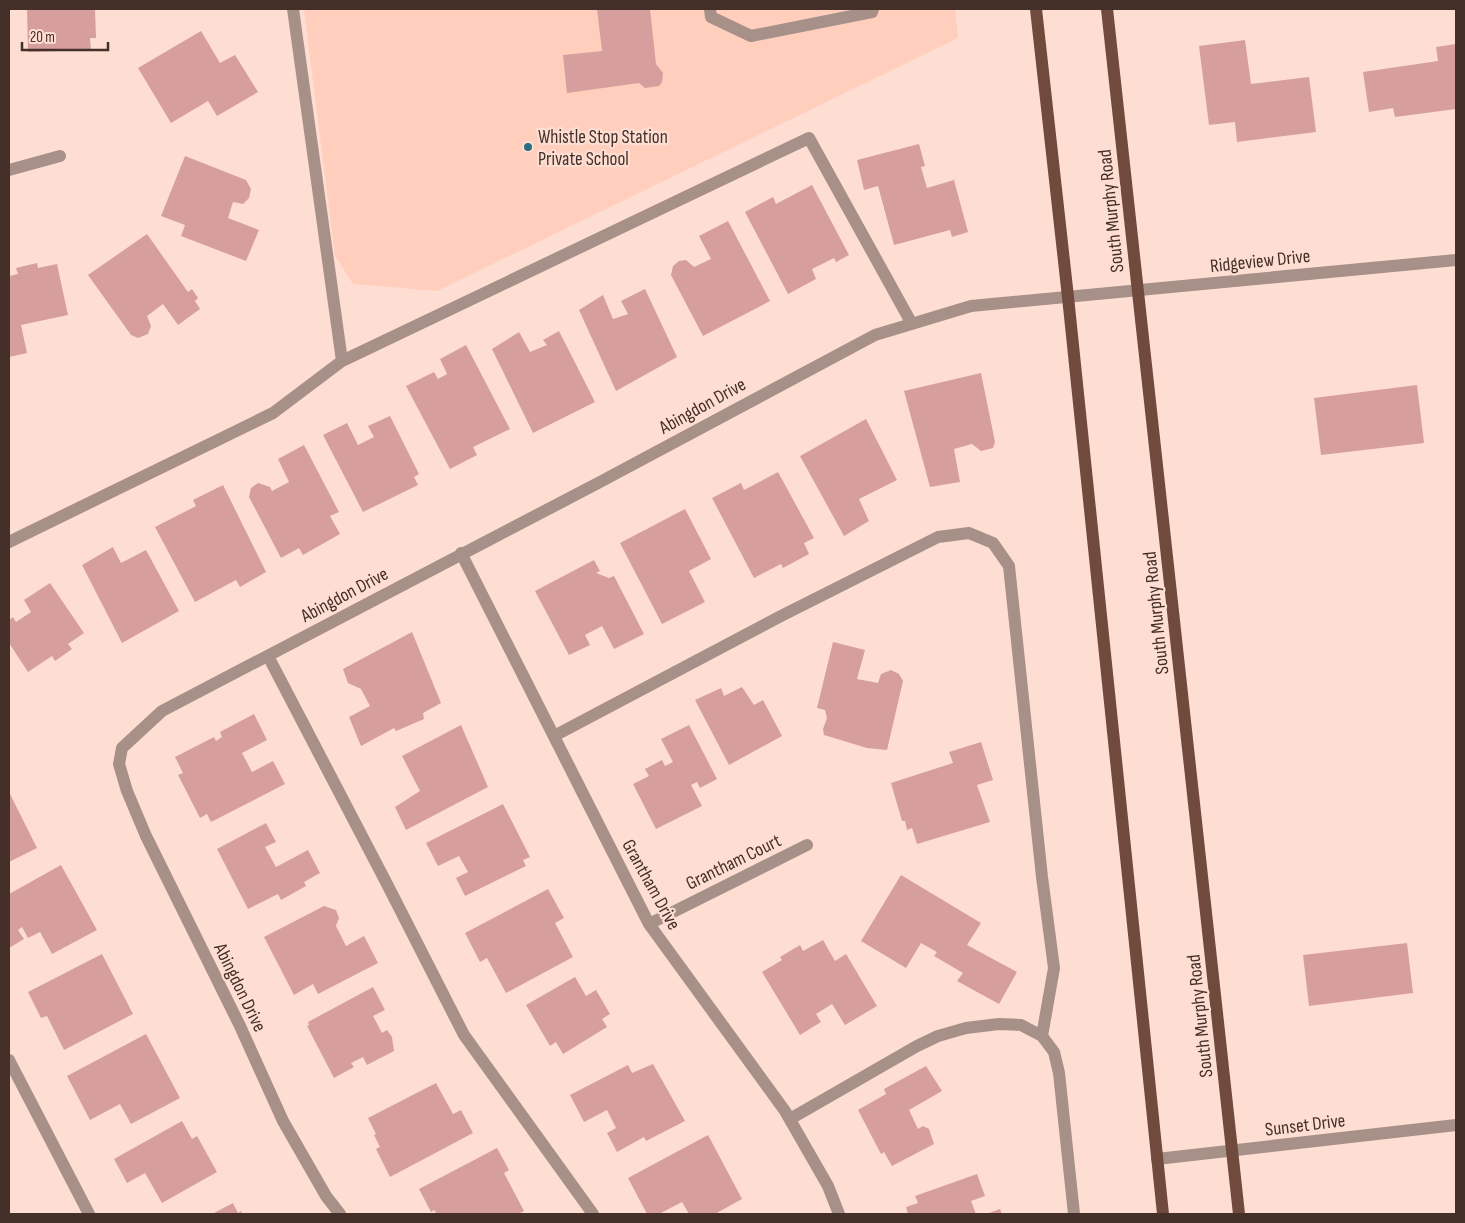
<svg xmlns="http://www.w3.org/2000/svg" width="1465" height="1223" viewBox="0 0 1465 1223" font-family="'Sofia Sans Condensed',sans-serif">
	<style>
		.built { fill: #ffcebd }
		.building { fill: #d69f9e }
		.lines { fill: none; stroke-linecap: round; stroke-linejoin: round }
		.minor { stroke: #a79088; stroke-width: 12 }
		.major { stroke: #704a3d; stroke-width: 12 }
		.poi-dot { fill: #2b6d80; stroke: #feded2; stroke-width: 2 }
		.labels { text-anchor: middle; stroke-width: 4.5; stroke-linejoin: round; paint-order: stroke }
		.poi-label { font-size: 19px; fill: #443029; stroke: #feded2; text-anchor: start }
		.street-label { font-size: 19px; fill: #443029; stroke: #feded2 }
	</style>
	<rect width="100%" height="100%" fill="#feded2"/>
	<path class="built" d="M304,9H955L958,38L437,291L353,284L335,256Z"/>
	<path class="building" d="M27,9H95L96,38H90L91,50L28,52Z
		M597,9H650L656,64L663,73L662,82L659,86L645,88L639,83L567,93L563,55L602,51Z
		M201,31L220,63L235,55L258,92L217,116L208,101L171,123L138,68Z
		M1245,40L1251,84L1309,77L1316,132L1237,142L1235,122L1209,125L1199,46Z
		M1456,44V109L1395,117L1393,108L1369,112L1363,72L1438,61L1436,47Z
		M919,144L925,166L921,167L927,188L954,180L968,232L952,237L950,230L894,245L878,186L864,190L857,160Z
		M185,156L246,180L251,189L249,198L243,204L233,202L228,218L259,230L246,261L181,236L185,225L161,216Z
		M812,185L849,255L836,262L834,258L812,269L816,279L788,294L745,212L773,197L776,204Z
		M728,221L770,301L703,336L671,275L673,266L679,261L686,260L694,267L711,259L699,236Z
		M147,234L188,292L192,289L198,298L195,301L200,309L178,325L163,304L147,316L151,326L148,334L138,338L131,335L88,275Z
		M37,263L38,268L57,264L68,315L21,325L27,353L9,357V276L18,274L16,268Z
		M645,289L677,357L616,391L579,310L603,295L613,319L628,314L621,301Z
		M559,331L595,402L533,433L492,349L519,332L530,352L547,345L543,340Z
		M466,345L510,429L473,447L477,455L450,469L406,386L434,372L438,379L447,374L440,359Z
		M981,373L995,442L993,448L981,451L972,444L954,449L960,482L930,487L904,391Z
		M1417,385L1424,443L1321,455L1314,398Z
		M390,416L419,474L414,477L418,485L363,512L323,435L347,423L358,445L374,437L368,426Z
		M866,419L897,480L859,499L869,521L844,536L800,456Z
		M304,445L339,512L330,516L340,534L303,555L299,548L281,558L249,497L251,488L258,483L270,487L272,491L289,482L278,459Z
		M778,472L814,538L804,543L809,554L783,568L781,564L754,578L712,498L741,483L744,490Z
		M223,485L266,572L240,587L236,580L195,602L155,527L196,506L193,500Z
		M685,509L711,559L689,571L705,602L662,624L620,543Z
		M113,547L121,563L146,550L179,611L122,643L82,565Z
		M594,560L600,571L596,573L609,578L614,576L644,634L614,649L602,626L585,635L590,645L569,655L535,591Z
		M50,583L84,633L68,644L72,649L55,661L52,656L28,672L9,643V620L13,617L16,622L31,612L24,600Z
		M412,632L441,703L423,713L424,719L396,731L394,728L361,746L349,717L370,706L361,689L348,683L343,669Z
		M833,642L865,650L857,679L878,683L881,674L891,670L899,674L903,681L887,750L867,748L824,735L823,729L827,718L825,710L817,708Z
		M742,687L754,705L763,700L782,736L729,765L695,700L721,688L724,696Z
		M254,714L267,740L242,753L252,772L273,761L285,784L211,822L207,814L200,818L178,775L183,773L175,757L214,737L216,741L222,737L220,732Z
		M461,725L488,787L406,830L395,807L420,791L402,756Z
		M689,725L717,779L700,788L697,782L691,785L702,806L656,829L633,784L649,776L645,769L662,760L665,766L673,762L661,739Z
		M981,742L993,780L977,785L990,822L917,844L912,828L907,830L905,821H902L891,783L953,763L949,752Z
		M9,792L37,848L9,862Z
		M503,804L530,857L523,860L526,866L465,896L456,878L468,872L459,856L438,866L426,843Z
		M266,823L276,842L265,847L276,867L308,850L320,873L304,882L306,886L281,900L278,894L248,909L217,849Z
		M61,865L97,930L52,954L40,932L28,938L22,927L18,930L24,939L9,948V894Z
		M901,875L981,923L967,945L1017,972L999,1004L957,981L963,973L934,956L937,952L921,943L906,968L861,941Z
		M548,889L564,918L555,923L573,957L506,993L487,958L480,962L465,933Z
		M324,906L336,910L339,918L336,926L346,946L364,936L378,963L318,994L313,984L294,995L264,937Z
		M823,940L835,961L846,954L877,1006L845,1025L832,1004L816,1014L821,1022L800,1035L762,972L782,960L780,957L800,945L803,951Z
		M1407,943L1413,993L1309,1006L1303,955Z
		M102,954L133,1014L64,1050L47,1016L41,1018L28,992Z
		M575,977L586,996L596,990L610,1014L602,1019L607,1027L563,1054L556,1042L550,1046L526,1005Z
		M373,987L385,1010L373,1016L382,1033L387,1030L392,1037L394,1051L367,1065L363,1057L351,1063L354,1067L334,1078L307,1026L309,1025L308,1022Z
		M146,1034L180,1098L131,1124L120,1104L90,1120L67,1076Z
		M653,1064L685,1121L646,1141L644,1137L617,1152L607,1133L616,1128L607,1110L584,1122L570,1095L628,1065L632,1073Z
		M926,1066L942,1091L909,1110L918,1129L923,1126L929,1129L934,1144L892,1166L884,1152L881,1154L858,1110L886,1094L884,1089Z
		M436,1083L453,1114L461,1110L473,1133L390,1177L376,1149L380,1147L374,1135L376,1134L368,1118Z
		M182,1121L192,1139L197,1136L217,1172L162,1203L145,1173L127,1183L114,1159Z
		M708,1135L742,1199L715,1214H689L682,1202L659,1214H647L628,1178Z
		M497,1148L509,1170L504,1173L524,1211L518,1214H437L434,1210L431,1212L419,1189Z
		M977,1174L985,1196L971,1201L976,1214H908L906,1207L918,1203L915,1196Z
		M233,1203L238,1213L241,1211L242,1214H212Z
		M1000,1209L1002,1214H986Z"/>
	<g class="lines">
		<path class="minor" d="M710,9L711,17L751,36L872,12L873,9
			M9,170L60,156
			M342,361L809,138L912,324
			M9,542L273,413L342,361L293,9
			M461,553L649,924L785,1111L828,1186L839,1214
			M268,656L387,884L464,1035L593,1214
			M554,736L781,616L938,537L969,533L993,543L1009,566L1042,877L1054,968L1042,1036
			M649,924L807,845
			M9,1060L89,1214
			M790,1119L917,1046L938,1036L966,1028L999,1024L1021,1025L1042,1036L1054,1052L1059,1073L1074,1214
			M1157,1159L1456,1125
			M340,1214L326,1196L283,1121L240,1026L146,836L127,791L119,764L122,748L162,711L600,482L875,335L971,306L1456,260"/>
		<path class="major" d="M1036,9L1068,297L1163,1214
			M1107,9L1239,1214"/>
	</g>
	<circle class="poi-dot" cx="528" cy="147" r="5"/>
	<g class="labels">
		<g class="poi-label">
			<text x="538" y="143">Whistle Stop Station<tspan x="538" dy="22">Private School</tspan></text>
		</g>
		<g class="street-label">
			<text transform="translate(1110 211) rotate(-96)" y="7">South Murphy Road</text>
			<text transform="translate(1260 260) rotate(-6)" y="7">Ridgeview Drive</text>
			<text transform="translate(702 405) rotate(-29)" y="7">Abingdon Drive</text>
			<text transform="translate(344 594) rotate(-28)" y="7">Abingdon Drive</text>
			<text transform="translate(1155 613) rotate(-96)" y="7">South Murphy Road</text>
			<text transform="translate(733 861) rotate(-26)" y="7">Grantham Court</text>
			<text transform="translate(652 884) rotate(61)" y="7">Grantham Drive</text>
			<text transform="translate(241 987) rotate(64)" y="7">Abingdon Drive</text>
			<text transform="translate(1199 1016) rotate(-96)" y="7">South Murphy Road</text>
			<text transform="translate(1305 1124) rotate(-7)" y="7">Sunset Drive</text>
		</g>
	</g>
	<rect width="1465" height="1223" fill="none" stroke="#443029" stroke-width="20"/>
	<path d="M22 42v8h86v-8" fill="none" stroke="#443029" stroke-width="2.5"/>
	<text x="30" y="42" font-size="15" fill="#443029" stroke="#feded2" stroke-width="4" paint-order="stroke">20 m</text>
</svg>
